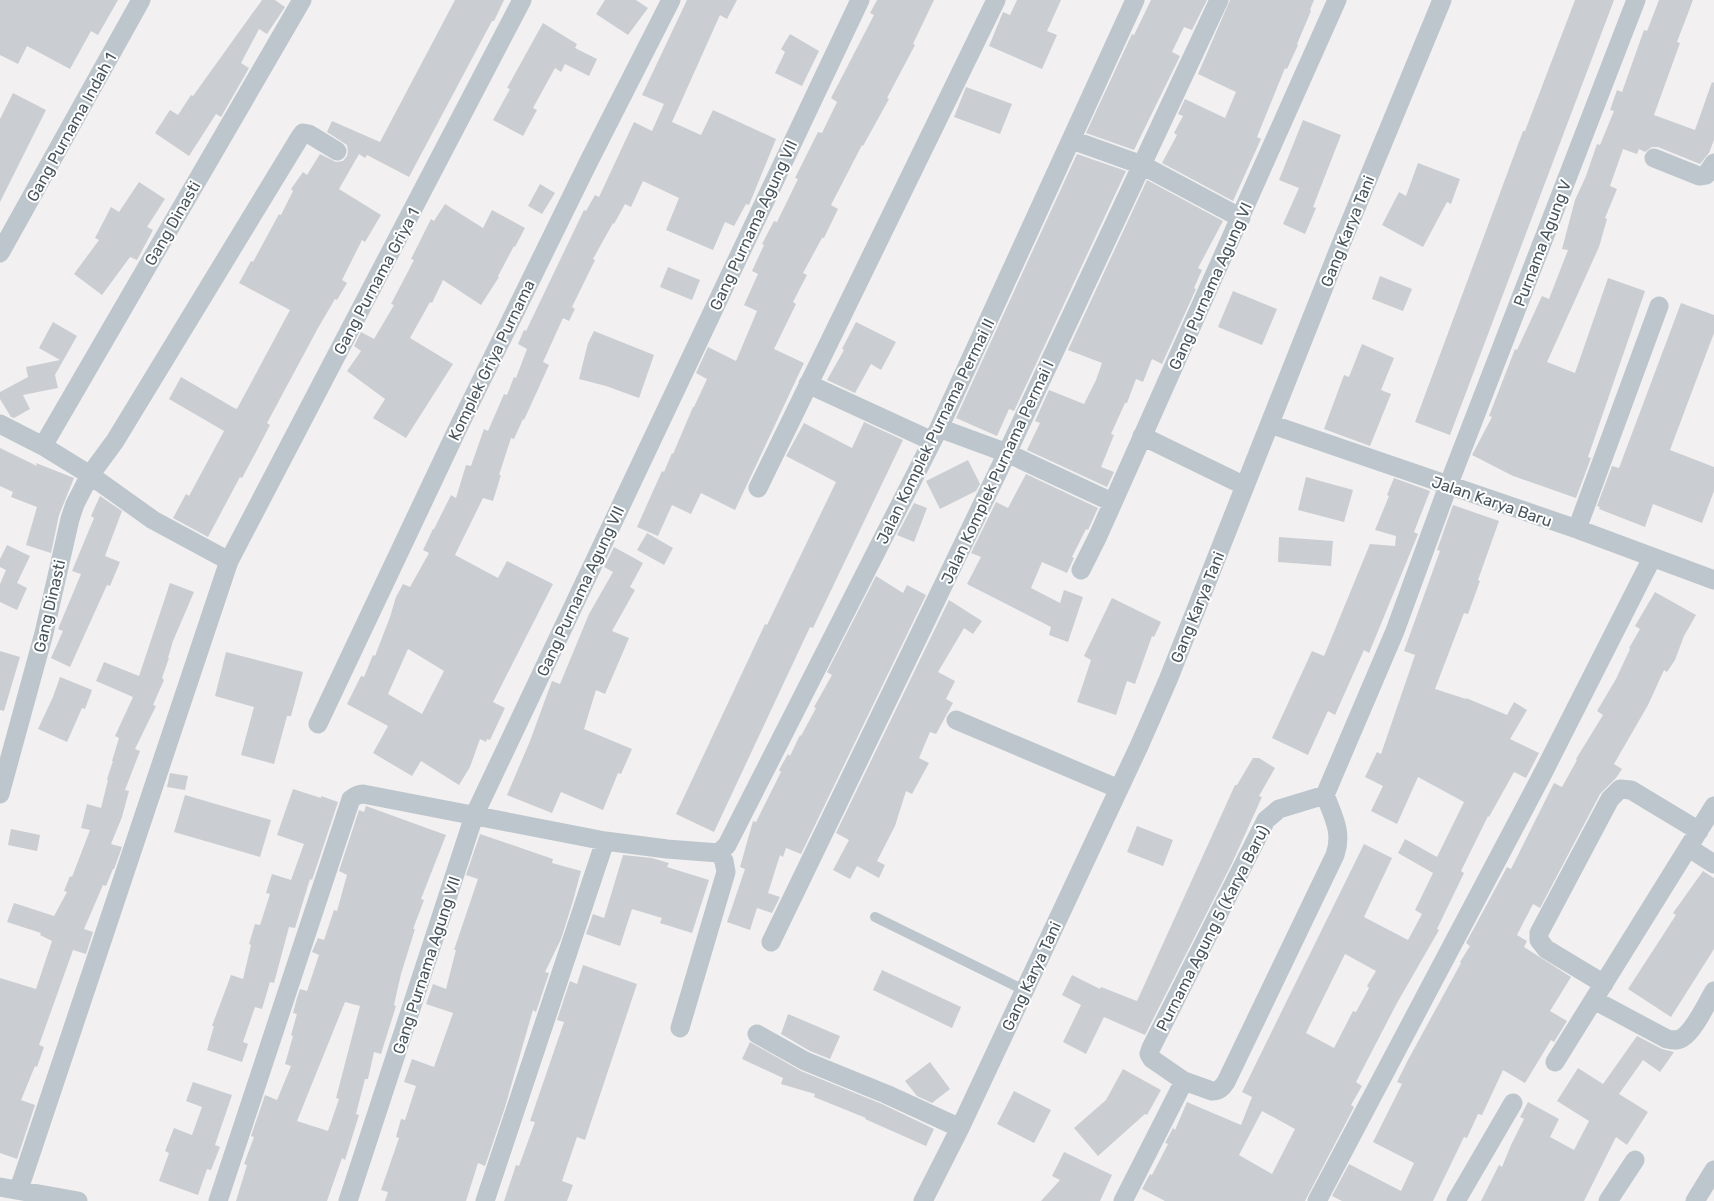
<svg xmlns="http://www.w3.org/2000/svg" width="1714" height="1201" viewBox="0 0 1714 1201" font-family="Rubik,sans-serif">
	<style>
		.building { fill: #caced2; fill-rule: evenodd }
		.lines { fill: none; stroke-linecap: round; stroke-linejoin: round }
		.lane { stroke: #bcc6cc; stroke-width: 10 }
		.street { stroke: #bcc6cc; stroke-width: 19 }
		.labels { text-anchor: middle; stroke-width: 4; stroke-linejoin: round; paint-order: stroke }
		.street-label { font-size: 16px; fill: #49555d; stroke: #fff }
	</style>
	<rect width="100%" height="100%" fill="#f2f0f0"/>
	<path class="building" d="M0,0H118L98,35L91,31L70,69L27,46L18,64L0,55Z
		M262,0H275L285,7L267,34L259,29L241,63L249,68L221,117L216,114L189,156L155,133L170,110L178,115L191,95L193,96Z
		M455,0H504L494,21H492L409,177L367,155L365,158L359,154L339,189L381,215L365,242L362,240L342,280L347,283L337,300L335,299L318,328L267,423L270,425L256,452L242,478L240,477L208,537L173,518L186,494L189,496L224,431L169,399L181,377L236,409L238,407L290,310L239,283L251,261L253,262L279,214L281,215L293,191L291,189L303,172L307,175L320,154L336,162L343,161L347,156L348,151L347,145L327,132L332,121L380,142Z
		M605,0H636L648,8L628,35L596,14Z
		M687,0H737L727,19L720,15L672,122L701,135L713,110L776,139L749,205L746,204L734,226L725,222L713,250L666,230L679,198L643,181L631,207L625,204L614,224L613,223L593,259L595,260L572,307L575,309L569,321L563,318L543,362L549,365L524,420L523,419L514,439L511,438L499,475H501L493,501L483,498L455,555L498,578L507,561L553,584L493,702L505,708L490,740L487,739L486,742L480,739L470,767L459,785L421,761L412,776L373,753L388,726L347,704L361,676L364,677L373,655L375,656L390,617L396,597L403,584L410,587L429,553L423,550L433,529H434L451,495L456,498L466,465L471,466L484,429L488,431L504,394L507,395L514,377L516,378L527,349L518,344L524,330L526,331L584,210L586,211L595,195L599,197L634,122L652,131L664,104L642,95ZM408,649L444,671L422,714L388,694Z
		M877,0H934L913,44L915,45L887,98L889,99L863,146L862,145L831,205L838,209L824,238H822L803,273L807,275L793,302L796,304L774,349L804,363L735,510L701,493L691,514L672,505L658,536L637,527L662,471L664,472L672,453L673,454L693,407H694L707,379L696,373L708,347L736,361L757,311L744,305L758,274L752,271L764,245L762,244L774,221L777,222L798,179L795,178L818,132L822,133L837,102L831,98L874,15L870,13Z
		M1017,0H1061L1047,31L1057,35L1042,69L989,46L1003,12L1010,15Z
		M1151,0H1207L1192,30L1184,27L1172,52L1180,56L1134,150L1086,133L1132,34L1134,35Z
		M1230,0H1314L1310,10L1311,11L1297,44L1298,45L1287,69L1285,68L1257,137L1261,139L1233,201L1162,163L1177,135L1174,133L1183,116L1178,114L1185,99L1225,118L1236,92L1198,74Z
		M1575,0H1614L1450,435L1415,422L1523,131H1525Z
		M1659,0H1693L1677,42L1680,43L1654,115L1695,130L1712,82L1714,83V140L1709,153L1700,164L1658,147H1652L1645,152L1639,149L1637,154L1623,149L1610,186L1617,189L1605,218L1607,219L1599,247L1547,362L1575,373L1608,278L1645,291L1588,457L1591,458L1576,498L1513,476L1472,455L1492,417L1489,416L1515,349L1517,350L1542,296L1549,299L1568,250L1562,249L1575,200L1586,176L1597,144L1600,145L1614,111L1610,110L1617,90L1622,92L1644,30L1647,31Z
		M543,23L577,44L575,48L597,59L589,76L565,64L561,72L555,68L533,108L537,110L523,136L493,120L510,89L507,88Z
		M790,34L819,51L802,86L775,73L785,52L781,49Z
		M966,87L1012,104L1000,134L954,117Z
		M13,93L46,110L0,202V119Z
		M1303,120L1341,135L1313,207L1316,208L1305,234L1283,224L1299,188L1279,180Z
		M1077,154L1126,171L1014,411L1009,409L997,436L956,418Z
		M1418,163L1460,179L1451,204L1447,202L1423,247L1382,225L1399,192L1406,196Z
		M1147,180L1223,221L1198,268L1202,270L1194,288L1196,289L1162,364L1152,359L1143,382L1136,379L1127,403H1125L1111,434L1114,435L1101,467L1114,472L1107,487L1027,450L1040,423L1035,421L1049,390L1084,404L1096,380L1102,363L1068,350Z
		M139,182L165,199L147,227L153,230L137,260L130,257L102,295L74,274L99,240L95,238L111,207L119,212Z
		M540,184L555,193L542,214L528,206Z
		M445,204L483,228L492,210L525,228L515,247L514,246L498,276L499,277L481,305L443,280L432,303L430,302L410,338L453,364L406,438L373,418L385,399L347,371L361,351L354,346L361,332L374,339L394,305L391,304L414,260L411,259L431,219L434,221Z
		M668,267L700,280L692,300L660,287Z
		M1380,276L1412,289L1403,311L1372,299Z
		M1233,291L1277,309L1262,345L1218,327Z
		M1681,303L1714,315V333L1670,450L1714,467V491L1702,523L1653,504L1645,527L1599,509L1600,507L1597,506L1612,466L1619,468Z
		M53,322L77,336L55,375L58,388L23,395L30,409L14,418L11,417L0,399V392L28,377L26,367L60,360L39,348Z
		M856,322L896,342L881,370L871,364L855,393L827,380L844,350L842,349Z
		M594,331L654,355L639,398L606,386L579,379L588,343Z
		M1362,344L1394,358L1381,390L1391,394L1370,446L1324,429L1344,375L1349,377Z
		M864,422L903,440L813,628L810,627L714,832L676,814L765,624L767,625L836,482L786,456L804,423L852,448Z
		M0,448L37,466L36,463L74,478L59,515L51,553L26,545L37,507L11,497L13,492L0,486Z
		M968,460L980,484L976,491L940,509L926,481Z
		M1026,474L1098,508L1088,530L1086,529L1072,557L1074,558L1067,573L1042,562L1031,588L1060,603L1064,590L1083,597L1068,642L1049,635L1051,627L967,584L981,557L971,553L996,502L1008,508Z
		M1306,477L1353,490L1344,522L1298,510Z
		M1394,478L1430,491L1414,532L1418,534L1369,653L1364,650L1335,715L1328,711L1308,755L1272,738L1312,651L1324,656L1370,544L1395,546L1396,536L1375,530L1389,496L1387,495Z
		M100,496L122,511L105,556L120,562L110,586L107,585L70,667L51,658L63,631L58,629L81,574L72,571L94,518L91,516Z
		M914,503L927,508L914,542L897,535Z
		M1453,505L1499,521L1478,580L1480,581L1468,614L1464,613L1435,689L1466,699V698L1507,715L1514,702L1527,710L1510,739L1539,753L1526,778L1514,772L1489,817L1488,816L1461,871L1464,873L1437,929L1439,930L1397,1003L1356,1082L1362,1086L1351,1105L1354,1107L1305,1201H1165L1142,1189L1150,1174L1152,1175L1168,1144L1165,1143L1173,1128L1175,1130L1187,1102L1241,1125L1252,1097L1242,1092L1364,844L1392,858L1364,917L1408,940L1422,914L1415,910L1433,873L1398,853L1405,839L1437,857L1464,802L1418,777L1397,824L1371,811L1383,786L1365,777L1377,752L1381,754L1415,655L1404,651L1440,551L1437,550ZM1345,954L1376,971L1367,986L1369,988L1356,1012L1353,1011L1334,1048L1306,1033ZM1262,1111L1295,1129L1272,1174L1239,1155Z
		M647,533L673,548L664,565L637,550Z
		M1279,537L1333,541L1331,566L1278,562Z
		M7,545L30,556L17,583L27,588L17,610L0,602V584L6,570L0,567V559Z
		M614,547L643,563L630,587L635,590L612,631L629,638L605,694L596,690L584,729L632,749L621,774L618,773L603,810L561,792L552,813L507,795L530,741L552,681L560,684L589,614L613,572L604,567Z
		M876,576L903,593L907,585L926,595L801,854L786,848L783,857L780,855L768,893L780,897L772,913L757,908L750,930L727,922L745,869L740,867L753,821L756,822L781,772L779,770L788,754L790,756L800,735L801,736L816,708L814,707L832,675L827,672Z
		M170,583L194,592L173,641L168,658H169L162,678L164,680L153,705L156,706L135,749L140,751L125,790L129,791L122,817L111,844L122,847L114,869H113L106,886L103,885L84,929L93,932L86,954L73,950L39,1045L44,1047L37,1067L35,1066L21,1100L35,1105L17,1159L0,1153V978L36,989L52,941L40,935L41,933L7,922L14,903L54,916L67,892L64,891L70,876L72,877L90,830L81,828L87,804L101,808L108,780L107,779L113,761H112L119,738L115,736L133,697L96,681L104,662L139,676Z
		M1655,592L1696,615L1684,636L1675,660L1667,672L1664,670L1648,705L1614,764L1622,769L1616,778L1600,794L1540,908L1533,904L1517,935L1527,941L1524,947L1571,977L1550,1011L1567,1021L1554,1042L1551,1040L1525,1083L1503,1070L1482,1115L1478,1114L1467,1138L1464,1137L1433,1201H1342L1332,1196L1349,1164L1401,1191L1414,1163L1373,1142L1402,1084L1397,1082L1408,1060L1461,963L1460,962L1470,946L1466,943L1507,867L1511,869L1554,783L1562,787L1577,760L1576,759L1603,715L1597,711L1616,679L1630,649L1629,648L1640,629L1635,626Z
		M1112,598L1161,622L1154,637L1152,636L1135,684L1127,681L1116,715L1077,702L1091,660L1084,656Z
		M949,600L982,621L973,634L964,628L938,672L955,681L946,699L953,703L936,734L930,732L919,758L929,763L912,794L906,791L895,826L877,861L885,865L879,878L857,866L850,879L833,870L849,840L836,833Z
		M0,651L20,657L4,711L0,710Z
		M226,652L303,672L291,716H287L274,764L241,755L254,707L215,696Z
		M60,677L92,690L85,709L82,708L67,742L38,729L53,697Z
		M1253,758H1259L1275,768L1259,796L1262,797L1232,863L1145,1035L1104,1017L1086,1054L1063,1042L1081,1005L1062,995L1072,975L1100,989L1101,987L1137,1001L1235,785H1237Z
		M170,773L188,776L185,790L167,787Z
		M293,789L321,798V796L338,802L312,880L310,879L295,928L289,927L274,983L270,982L262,1009L255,1007L243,1042L248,1044L242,1062L207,1050L214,1026H212L231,975L243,979L251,945L249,944L255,924L260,925L270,894L266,893L272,874L291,880L304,844L277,835Z
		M185,795L271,820L260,857L174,832Z
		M366,806L446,835L421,899L424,900L413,929H415L401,974L394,1005L396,1006L381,1054L374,1052L368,1079H365L356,1114L359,1115L345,1160L342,1158L327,1201H236L247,1165L244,1164L254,1137L251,1136L265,1095L277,1100L291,1066L285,1064L293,1036L291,1035L297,1014L293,1013L297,998L300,989L307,991L319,955L312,952L318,938L324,940L334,910L337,911L347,875L339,871L359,810L364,812ZM345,1002L360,1006L336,1098L339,1099L328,1131L297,1121Z
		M1137,826L1173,840L1163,866L1127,852Z
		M11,829L40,835L37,851L8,845Z
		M480,834L553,859L552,863L581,871L573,901L561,939L545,972L549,973L536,1012L533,1010L505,1107L485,1166L478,1163L466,1201H385L388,1192L381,1190L399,1138L396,1137L401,1119L405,1120L416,1086L404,1082L412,1059L434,1067L453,1013L426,1004L433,984L446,989L456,950H454L478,879L466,875Z
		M623,855L652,858L669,863L667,867L709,880L692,933L660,923L662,918L632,909L620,946L586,934L593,914L604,918Z
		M1703,871L1714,878V949L1671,1017L1628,989L1676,915L1673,913Z
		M583,965L637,984L585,1140L577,1137L562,1181L573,1185L567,1201H504L516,1165L519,1166L535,1122L530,1121L564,1022L557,1020L570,981L577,984Z
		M882,970L961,1007L952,1028L873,990Z
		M788,1014L840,1036L830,1059L810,1051L781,1034Z
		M1637,1036L1662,1049L1674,1052L1660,1072L1643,1060L1619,1094L1648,1112L1627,1145L1616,1137L1584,1201H1481L1499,1165L1502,1167L1511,1145L1524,1119L1520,1117L1528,1102L1559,1119L1550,1137L1574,1150L1589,1121L1557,1101L1578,1068L1603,1084Z
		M750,1042L801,1071L882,1104L934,1129L926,1146L865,1119L866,1118L814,1097L815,1094L781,1084L783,1078L742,1059Z
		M930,1062L950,1089L932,1103L917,1096L905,1081Z
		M1123,1069L1161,1090L1147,1115L1145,1114L1098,1156L1074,1128L1106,1100Z
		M193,1082L232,1095L215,1145L220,1147L211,1170L207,1169L198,1195L159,1181L169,1153L165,1151L174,1128L192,1135L202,1107L186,1101Z
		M1014,1091L1051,1110L1034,1143L997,1124Z
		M1064,1152L1112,1175L1100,1201H1041L1060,1180L1052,1176Z"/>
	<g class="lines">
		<path class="lane" d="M875,917L1024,990"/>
		<path class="street" d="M1072,140L1142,165L1241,218
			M1654,158L1699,176L1706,175L1714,163
			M0,253L141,0
			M808,384L932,441
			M0,424L43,446L90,475L75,504L70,519L44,633L0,794
			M1270,424L1577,529L1714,580
			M939,428L1007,453L1112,502
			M1142,436L1245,486
			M43,446L302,0
			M758,488L996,0
			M1577,529L1659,306
			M229,561L153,520L90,475L115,441L300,137L303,133L309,134L337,151
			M1081,570L1098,536L1337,0
			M956,720L1119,789
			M318,724L457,430L589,161L671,0
			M1689,848L1714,864
			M719,853L727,845L939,428L1135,0
			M771,942L1007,453L1219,0
			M1604,984L1546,949L1539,940V933L1610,799L1620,789L1631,790L1699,831
			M1594,1000L1667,1039C1672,1040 1677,1041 1682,1038C1694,1031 1707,1003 1714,991
			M680,1028L726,872L724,861L719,853
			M757,1034L805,1061L886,1094L960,1128
			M1555,1062L1714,806
			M1184,1081L1152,1059L1149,1054L1151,1048L1266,820L1279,809L1325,795
			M0,1187L78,1201
			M19,1189L229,561L522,0
			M218,1201L351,799C355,796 358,794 363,794L605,841L667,849L719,853
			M348,1201L474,816L860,0
			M485,1201L605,841
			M923,1201L960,1128L1140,744L1168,680L1339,249L1442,0
			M1123,1201L1184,1081L1212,1091C1219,1091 1222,1088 1226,1082L1335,855C1343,833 1333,816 1325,795L1395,631L1448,486L1636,0
			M1317,1201L1542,775L1652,558
			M1456,1201L1513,1103
			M1608,1201L1635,1160
			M1695,1201L1714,1170"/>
	</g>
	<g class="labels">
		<g class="street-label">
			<text transform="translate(71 127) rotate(-61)" y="6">Gang Purnama Indah 1</text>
			<text transform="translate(172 223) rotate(-60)" y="6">Gang Dinasti</text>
			<text transform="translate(753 225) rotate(-65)" y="6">Gang Purnama Agung VII</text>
			<text transform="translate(1347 231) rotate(-68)" y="6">Gang Karya Tani</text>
			<text transform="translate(1542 243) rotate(-69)" y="6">Purnama Agung V</text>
			<text transform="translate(376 281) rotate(-62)" y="6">Gang Purnama Griya 1</text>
			<text transform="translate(1210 286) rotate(-66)" y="6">Gang Purnama Agung VI</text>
			<text transform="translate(491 360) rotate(-64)" y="6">Komplek Griya Purnama</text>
			<text transform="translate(935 431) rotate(-64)" y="6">Jalan Komplek Purnama Permai II</text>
			<text transform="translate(997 472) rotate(-65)" y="6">Jalan Komplek Purnama Permai I</text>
			<text transform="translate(1492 501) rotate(19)" y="6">Jalan Karya Baru</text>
			<text transform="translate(580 591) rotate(-65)" y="6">Gang Purnama Agung VII</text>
			<text transform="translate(49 606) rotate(-77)" y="6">Gang Dinasti</text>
			<text transform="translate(1197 607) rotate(-68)" y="6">Gang Karya Tani</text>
			<text transform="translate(1212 928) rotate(-63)" y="6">Purnama Agung 5 (Karya Baru)</text>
			<text transform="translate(426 965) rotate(-72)" y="6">Gang Purnama Agung VII</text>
			<text transform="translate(1031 976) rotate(-65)" y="6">Gang Karya Tani</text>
		</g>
	</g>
</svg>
